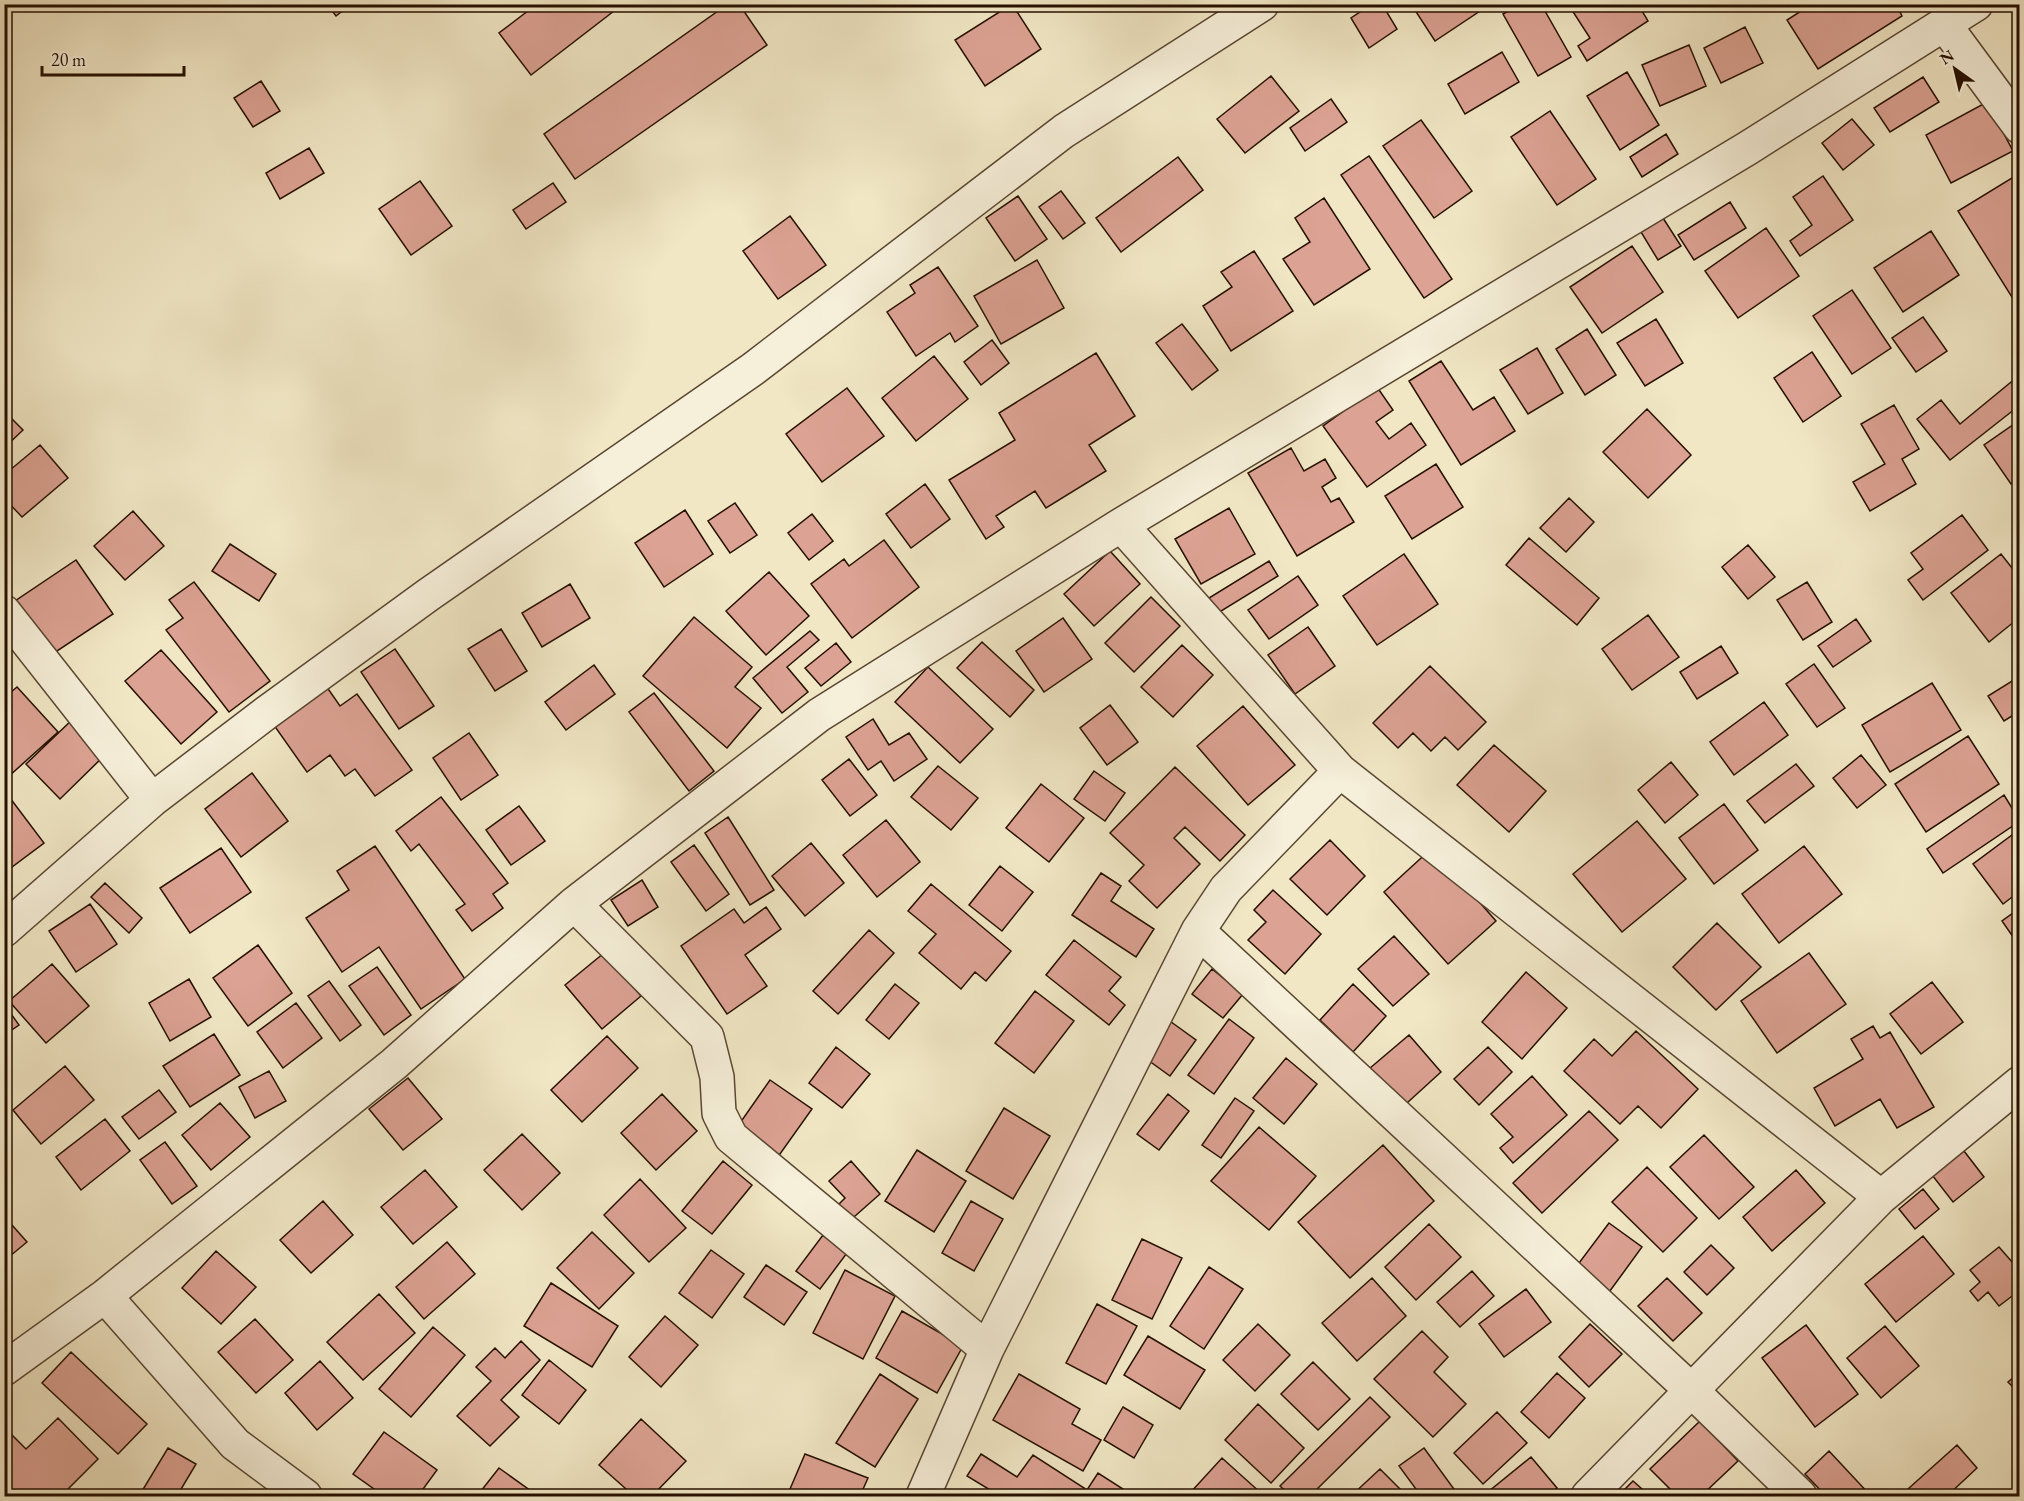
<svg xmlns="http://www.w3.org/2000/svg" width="2024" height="1501" viewBox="0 0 2024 1501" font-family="'EB Garamond',serif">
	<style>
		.building { fill: #dca293; stroke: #261000; stroke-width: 1.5 }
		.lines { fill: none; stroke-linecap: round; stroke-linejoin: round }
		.minor-casing { stroke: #594631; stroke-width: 36 }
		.minor { stroke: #f6efd9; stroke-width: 33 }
	</style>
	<rect width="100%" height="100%" fill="#f1e7c5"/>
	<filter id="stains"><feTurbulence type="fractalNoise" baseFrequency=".00333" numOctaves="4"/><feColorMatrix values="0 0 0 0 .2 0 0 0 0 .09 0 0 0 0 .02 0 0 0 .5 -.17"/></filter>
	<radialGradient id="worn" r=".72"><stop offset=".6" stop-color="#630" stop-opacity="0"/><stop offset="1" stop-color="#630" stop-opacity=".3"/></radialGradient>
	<path class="building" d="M327,4H351L336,16Z
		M537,4H623L531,75L499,33Z
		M728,4H739L767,45L575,179L544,134Z
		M1012,4L1041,49L985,86L955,40Z
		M1372,4H1382L1397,29L1369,48L1351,18Z
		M1411,4H1480L1483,9L1435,41Z
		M1520,4H1541L1571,57L1538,76L1503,14Z
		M1568,4H1638L1648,21L1587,61L1578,46L1590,38Z
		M1812,4H1896L1902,16L1818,69L1787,20Z
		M1745,27L1763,63L1721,83L1704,48Z
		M1689,45L1706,86L1660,106L1642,65Z
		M1502,52L1519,82L1465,114L1448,84Z
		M1627,72L1659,125L1620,150L1587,96Z
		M1271,76L1299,111L1245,153L1217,119Z
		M1923,77L1939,102L1890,132L1874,108Z
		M261,81L280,111L253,127L234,98Z
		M1331,99L1347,122L1305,151L1290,128Z
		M1987,102L2013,151L1951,183L1926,135Z
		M1550,111L1596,179L1557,205L1511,137Z
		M1852,119L1874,145L1843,170L1822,143Z
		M1421,120L1472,191L1434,218L1383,146Z
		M1666,134L1678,154L1642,177L1630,157Z
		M309,148L324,173L280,199L266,173Z
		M1369,156L1452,279L1424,298L1341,175Z
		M1178,157L1203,190L1121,252L1096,218Z
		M2020,173V310L1958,211Z
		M1823,176L1853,220L1800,256L1790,241L1812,225L1793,197Z
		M420,181L452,226L411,255L379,209Z
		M553,183L566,202L526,229L513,210Z
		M1061,191L1085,223L1063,239L1039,207Z
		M1018,196L1047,239L1015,261L986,218Z
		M1324,198L1370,269L1314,305L1283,259L1310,242L1295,218Z
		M1730,202L1746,228L1694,260L1678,235Z
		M790,216L826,265L778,299L743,251Z
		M1663,218L1681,246L1658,260L1641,232Z
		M1766,228L1799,276L1738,318L1705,271Z
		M1931,231L1959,275L1903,312L1874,268Z
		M1632,246L1663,292L1602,333L1570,287Z
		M1254,251L1293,311L1231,351L1203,306L1232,287L1221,272Z
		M1037,260L1064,308L1001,344L974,296Z
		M938,267L978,326L955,342L950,333L916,356L887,312L915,293L910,285Z
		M1852,290L1891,348L1852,374L1813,316Z
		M1923,317L1947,351L1916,372L1892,338Z
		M1656,319L1683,363L1645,386L1617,343Z
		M1182,324L1218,370L1192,390L1156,343Z
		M1587,329L1616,375L1585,395L1556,349Z
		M992,340L1009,363L981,385L964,362Z
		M1537,348L1563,393L1528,414L1500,370Z
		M1812,352L1841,396L1803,422L1774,378Z
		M1096,353L1135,416L1089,445L1106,471L1046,508L1035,491L996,516L1004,527L986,539L949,480L1015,440L999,413Z
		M934,356L968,399L916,441L882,398Z
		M1441,361L1473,410L1494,397L1515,431L1461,465L1409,381Z
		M2016,378L2020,382V405L1950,460L1917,419L1941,400L1960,424Z
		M1377,387L1393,410L1376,422L1389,439L1411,423L1426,445L1367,487L1323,426Z
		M847,388L884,436L822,482L786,434Z
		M1894,405L1919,449L1902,459L1916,484L1870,511L1853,482L1885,464L1861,424Z
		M1647,409L1691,455L1648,498L1603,452Z
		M4,411L23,430L4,448Z
		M2020,420V478L2011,484L1984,445Z
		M40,445L68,478L22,517L4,498V475Z
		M1291,448L1304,471L1325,459L1336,478L1322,487L1331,502L1339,498L1354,522L1297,556L1248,473Z
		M1436,464L1463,507L1412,539L1385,496Z
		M925,484L950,519L911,548L886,514Z
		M1569,498L1594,522L1566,552L1540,528Z
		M735,503L757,535L730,553L708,521Z
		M1229,508L1255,554L1201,584L1175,539Z
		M685,510L713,554L664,587L635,543Z
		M133,511L164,546L125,580L94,546Z
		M812,514L833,541L809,560L788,533Z
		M1962,515L1988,550L1923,600L1908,580L1923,569L1911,553Z
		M1529,538L1599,598L1577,625L1506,565Z
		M884,540L919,587L852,638L811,584L844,559L849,566Z
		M230,544L276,574L259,601L212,571Z
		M1748,545L1775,577L1748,599L1722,567Z
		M1110,551L1140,584L1094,626L1064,594Z
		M1404,554L1438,604L1377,645L1343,596Z
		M2001,554L2020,578V617L1989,642L1951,593Z
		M76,560L113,614L51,655L15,601Z
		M1269,561L1278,576L1218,613L1209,598Z
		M769,572L809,616L766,655L726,611Z
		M1298,576L1318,605L1269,639L1248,610Z
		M194,582L270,681L229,712L166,630L183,618L169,600Z
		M1807,582L1832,622L1803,640L1777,600Z
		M570,584L590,618L542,647L522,613Z
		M1151,597L1180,626L1134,672L1105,643Z
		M1648,615L1679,657L1632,690L1602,649Z
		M694,617L752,667L735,687L761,708L727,748L643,676Z
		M1063,618L1092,659L1044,692L1016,651Z
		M1856,619L1871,641L1833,667L1818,646Z
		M1308,627L1335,666L1295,694L1268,655Z
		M501,629L527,671L495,691L468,649Z
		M810,631L819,640L787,667L808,692L782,713L753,678Z
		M982,642L1034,690L1010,717L957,668Z
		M836,643L851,662L821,686L805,668Z
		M1182,645L1213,675L1173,717L1141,687Z
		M1721,646L1738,673L1697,699L1680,672Z
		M395,649L434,706L399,729L361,672Z
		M161,650L217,712L181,744L125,681Z
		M1814,664L1845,708L1817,727L1786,684Z
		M594,665L615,694L566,730L545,702Z
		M1430,666L1486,722L1458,750L1445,737L1431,751L1413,733L1398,748L1373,723Z
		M928,667L993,729L960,763L895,702Z
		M2020,676V711L2004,721L1988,696Z
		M324,683L340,706L357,694L412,770L375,796L355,769L345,776L330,755L307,772L271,721Z
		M1932,683L1961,730L1890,772L1862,725Z
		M17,687L58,732L8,777L4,774V698Z
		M654,693L714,771L689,791L629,712Z
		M1764,702L1788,735L1734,775L1710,742Z
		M1110,705L1138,742L1107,765L1080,728Z
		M1243,706L1295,765L1248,805L1197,746Z
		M76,716L110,750L60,799L26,764Z
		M873,719L889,745L909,733L927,759L894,781L881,761L868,770L846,737Z
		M469,733L498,775L461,800L433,758Z
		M1968,736L1999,784L1926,832L1895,784Z
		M1494,745L1546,791L1509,832L1457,785Z
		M1861,755L1886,785L1857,808L1833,778Z
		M849,759L877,795L850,816L822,780Z
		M1671,762L1698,795L1665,823L1638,790Z
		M1796,764L1814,786L1765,823L1747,801Z
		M938,766L978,798L951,830L911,797Z
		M1175,767L1245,835L1220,861L1185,827L1174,838L1200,864L1157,908L1129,881L1144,865L1110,833Z
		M1094,771L1125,793L1105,821L1074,799Z
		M252,773L288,821L241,857L205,809Z
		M1041,784L1084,818L1049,862L1006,828Z
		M4,790L44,843L4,873Z
		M2004,795L2020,821L1943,873L1927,849Z
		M441,797L508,883L493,894L503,908L472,931L456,910L465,904L419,844L411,851L396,831Z
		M1724,804L1758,850L1714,884L1679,838Z
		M519,806L545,841L511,865L486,830Z
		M728,817L774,890L750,905L705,833Z
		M886,820L920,862L877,897L843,855Z
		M1637,821L1686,879L1622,932L1573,874Z
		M2016,832L2020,837V891L2003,904L1973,864Z
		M1330,840L1365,876L1327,915L1290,879Z
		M811,843L844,883L805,916L772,876Z
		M694,845L729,894L706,911L671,862Z
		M375,846L465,979L421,1009L379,947L342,972L306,918L349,890L337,871Z
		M1804,846L1842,894L1779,943L1742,894Z
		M221,848L251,892L190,933L160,888Z
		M1432,848L1496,921L1448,964L1384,892Z
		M1000,866L1033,892L1002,931L969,905Z
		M1101,873L1121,886L1111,901L1154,929L1136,957L1072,915Z
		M642,880L658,907L628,926L611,900Z
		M105,883L142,918L129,933L91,897Z
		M931,884L1011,951L986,981L975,972L961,989L919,953L936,934L908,911Z
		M1273,890L1321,934L1285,974L1248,940L1266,922L1254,910Z
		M90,904L117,944L76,972L49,931Z
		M766,907L781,929L745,955L767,986L727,1014L681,946L734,909L744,923Z
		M2020,908V947L2002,921Z
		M1717,923L1761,967L1716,1010L1673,967Z
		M869,930L894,953L838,1014L813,991Z
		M1394,936L1429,974L1393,1006L1358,969Z
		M1074,940L1121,977L1109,991L1125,1005L1109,1025L1046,975Z
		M258,945L292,993L248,1026L213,978Z
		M604,953L641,996L602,1029L565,985Z
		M1809,953L1846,1004L1777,1053L1741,1001Z
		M52,964L89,1006L46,1043L9,1001Z
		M377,967L411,1015L384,1035L349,986Z
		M1212,969L1243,994L1223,1018L1192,994Z
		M1526,972L1567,1008L1522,1059L1482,1022Z
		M189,979L211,1017L170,1041L149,1003Z
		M329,981L361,1025L340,1041L308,996Z
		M1932,982L1963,1022L1921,1054L1890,1014Z
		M895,984L919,1003L889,1039L866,1020Z
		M1353,984L1386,1016L1353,1052L1320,1020Z
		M1035,991L1074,1021L1034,1073L995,1043Z
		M296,1003L322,1038L283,1068L257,1032Z
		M4,1004L19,1025L4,1035Z
		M1167,1019L1196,1040L1170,1076L1141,1055Z
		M1229,1019L1254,1038L1214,1094L1188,1075Z
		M1873,1026L1880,1038L1890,1032L1934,1107L1897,1128L1880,1099L1835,1126L1814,1088L1863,1059L1851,1039Z
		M1636,1031L1698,1089L1661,1128L1638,1106L1620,1124L1564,1071L1594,1039L1612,1056Z
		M214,1034L240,1075L190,1107L163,1066Z
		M1409,1035L1441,1072L1396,1113L1363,1074Z
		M607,1036L638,1068L582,1122L551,1090Z
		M836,1047L870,1074L842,1108L809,1083Z
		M1488,1047L1512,1072L1479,1105L1454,1079Z
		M1286,1058L1317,1084L1284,1124L1253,1098Z
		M65,1066L94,1100L41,1144L13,1110Z
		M269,1071L286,1101L255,1118L239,1087Z
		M1532,1076L1567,1115L1513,1163L1500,1148L1513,1137L1491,1114Z
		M408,1078L442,1119L403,1150L369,1109Z
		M770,1080L812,1109L775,1161L733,1133Z
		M159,1090L176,1112L139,1139L122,1117Z
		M662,1094L697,1131L656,1170L621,1133Z
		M1168,1094L1189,1111L1159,1150L1137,1134Z
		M1235,1098L1254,1111L1221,1158L1202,1145Z
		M220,1103L250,1137L211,1170L182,1135Z
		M1004,1108L1050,1136L1013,1199L966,1171Z
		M1589,1111L1618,1140L1542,1213L1513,1183Z
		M105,1119L130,1151L81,1190L56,1157Z
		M1259,1127L1316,1176L1269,1230L1211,1181Z
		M522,1134L560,1173L522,1210L484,1170Z
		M1704,1135L1754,1187L1719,1219L1670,1167Z
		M165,1142L197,1186L172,1204L140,1160Z
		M1383,1145L1434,1201L1350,1278L1298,1222Z
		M917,1150L966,1181L934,1232L885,1201Z
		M1964,1151L1984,1177L1953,1202L1932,1175Z
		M723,1161L752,1185L712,1234L682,1211Z
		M851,1161L880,1194L846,1224L834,1209L845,1198L829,1181Z
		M1647,1167L1697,1218L1663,1252L1612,1202Z
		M425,1170L457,1207L413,1244L381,1207Z
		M1796,1170L1825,1203L1772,1251L1743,1217Z
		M640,1179L686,1228L649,1262L604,1215Z
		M1923,1189L1939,1209L1915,1229L1899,1209Z
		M323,1201L353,1235L311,1273L280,1240Z
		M971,1201L1003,1219L974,1271L942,1253Z
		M4,1216L27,1242L4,1261Z
		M1609,1223L1642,1247L1607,1295L1573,1271Z
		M1429,1224L1461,1257L1416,1300L1385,1267Z
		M592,1232L634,1273L599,1309L557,1268Z
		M823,1235L847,1253L820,1289L796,1271Z
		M1923,1236L1954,1274L1896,1322L1865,1284Z
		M1142,1239L1182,1258L1152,1319L1112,1300Z
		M447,1242L475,1274L424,1319L396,1287Z
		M1711,1245L1734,1268L1707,1295L1684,1272Z
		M1999,1247L2020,1271V1290L1999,1306L1988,1292L1978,1301L1970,1291L1980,1282L1970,1270Z
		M711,1250L744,1274L712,1318L679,1293Z
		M216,1251L256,1287L221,1324L182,1288Z
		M766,1265L807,1292L784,1325L744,1297Z
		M1209,1267L1243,1289L1204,1349L1170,1326Z
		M845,1270L895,1296L863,1359L813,1333Z
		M1472,1271L1494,1296L1460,1327L1437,1302Z
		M1372,1278L1406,1316L1357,1361L1322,1323Z
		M1667,1278L1702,1313L1673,1341L1638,1306Z
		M551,1283L618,1326L592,1367L524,1326Z
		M1526,1289L1551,1322L1504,1357L1479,1324Z
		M379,1294L415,1333L363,1380L327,1342Z
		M1097,1304L1137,1326L1106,1384L1066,1363Z
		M902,1311L963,1346L937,1393L876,1358Z
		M665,1316L698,1345L661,1387L629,1357Z
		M255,1319L293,1360L256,1393L218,1352Z
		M1258,1324L1290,1355L1255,1391L1223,1360Z
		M1590,1324L1622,1354L1589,1387L1559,1357Z
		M1806,1325L1858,1394L1815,1427L1762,1358Z
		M1885,1326L1919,1366L1881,1398L1847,1358Z
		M433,1327L465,1355L411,1417L379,1389Z
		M1422,1331L1448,1357L1434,1372L1466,1404L1433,1437L1374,1379Z
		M1148,1336L1205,1370L1180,1409L1124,1375Z
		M521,1341L540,1360L501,1400L519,1417L490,1446L457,1416L491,1381L476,1367L495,1348L505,1358Z
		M71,1352L147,1424L118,1454L42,1383Z
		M549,1360L586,1390L559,1424L522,1395Z
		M320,1361L353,1398L317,1430L285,1393Z
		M1313,1362L1350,1399L1318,1430L1281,1394Z
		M2020,1372V1394L2008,1382Z
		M1557,1373L1585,1398L1549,1438L1521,1412Z
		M880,1374L918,1399L875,1467L836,1443Z
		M1019,1374L1080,1409L1072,1424L1101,1440L1083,1471L993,1420Z
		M1370,1397L1390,1417L1310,1496H1291L1280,1486Z
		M1258,1404L1304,1448L1271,1483L1225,1440Z
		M1123,1407L1153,1425L1134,1458L1104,1440Z
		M1497,1412L1527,1443L1483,1484L1454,1453Z
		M58,1418L98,1459L61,1496H16L4,1485V1427L26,1449Z
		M641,1419L686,1461L652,1496H634L599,1465Z
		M1700,1421L1738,1461L1701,1496H1677L1650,1469Z
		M384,1432L437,1470L418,1496H384L353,1474Z
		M1957,1445L1977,1468L1947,1496H1915L1908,1489Z
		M168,1448L196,1464L177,1496H139Z
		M1424,1448L1459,1496H1421L1399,1466Z
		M1829,1451L1871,1496H1826L1805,1474Z
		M805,1454L868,1478L860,1496H787Z
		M981,1454L1017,1477L1033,1455L1087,1490L1098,1473L1134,1496H1000L967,1476Z
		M1531,1457L1557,1488L1547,1496H1483Z
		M1222,1458L1262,1494L1260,1496H1193L1190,1493Z
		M499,1468L538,1496H477Z
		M1380,1469L1407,1496H1351Z
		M1633,1481L1650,1496H1618Z"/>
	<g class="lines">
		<g class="minor-casing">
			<path id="minor" d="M1944,24L2020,127
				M4,612L152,800
				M1340,771L1881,1197
				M574,904L707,1037L717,1077L719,1113L731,1137L987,1349
				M4,930L152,800L266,713L428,595L753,369L1064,131L1262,4
				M1198,931L1691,1390L1800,1496
				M105,1296L235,1444L305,1496
				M4,1369L105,1296L394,1064L574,904L819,715L1121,525L1748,148L1976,4
				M923,1496L987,1349L1198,931L1226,889L1340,771L1121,525
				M1588,1496L1881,1197L2020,1083"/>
		</g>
		<use href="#minor" class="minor"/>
	</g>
	<rect width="2024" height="1501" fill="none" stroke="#f1e7c5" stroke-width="24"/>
	<rect x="6" y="6" width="2012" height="1489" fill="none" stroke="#261000" stroke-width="3"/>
	<rect x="12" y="12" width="2000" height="1477" fill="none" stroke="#261000" stroke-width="1.5"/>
	<g transform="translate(1955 69) rotate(326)" stroke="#f6efd9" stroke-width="4.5" paint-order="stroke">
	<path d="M0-4.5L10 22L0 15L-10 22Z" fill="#261000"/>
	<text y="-9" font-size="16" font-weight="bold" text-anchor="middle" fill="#261000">N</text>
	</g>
	<path d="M42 66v9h142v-9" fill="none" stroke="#261000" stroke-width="3"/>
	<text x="51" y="66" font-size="18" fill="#261000" stroke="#f6efd9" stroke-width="4.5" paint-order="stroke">20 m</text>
	<rect width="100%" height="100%" filter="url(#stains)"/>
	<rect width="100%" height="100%" fill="url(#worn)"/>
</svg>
